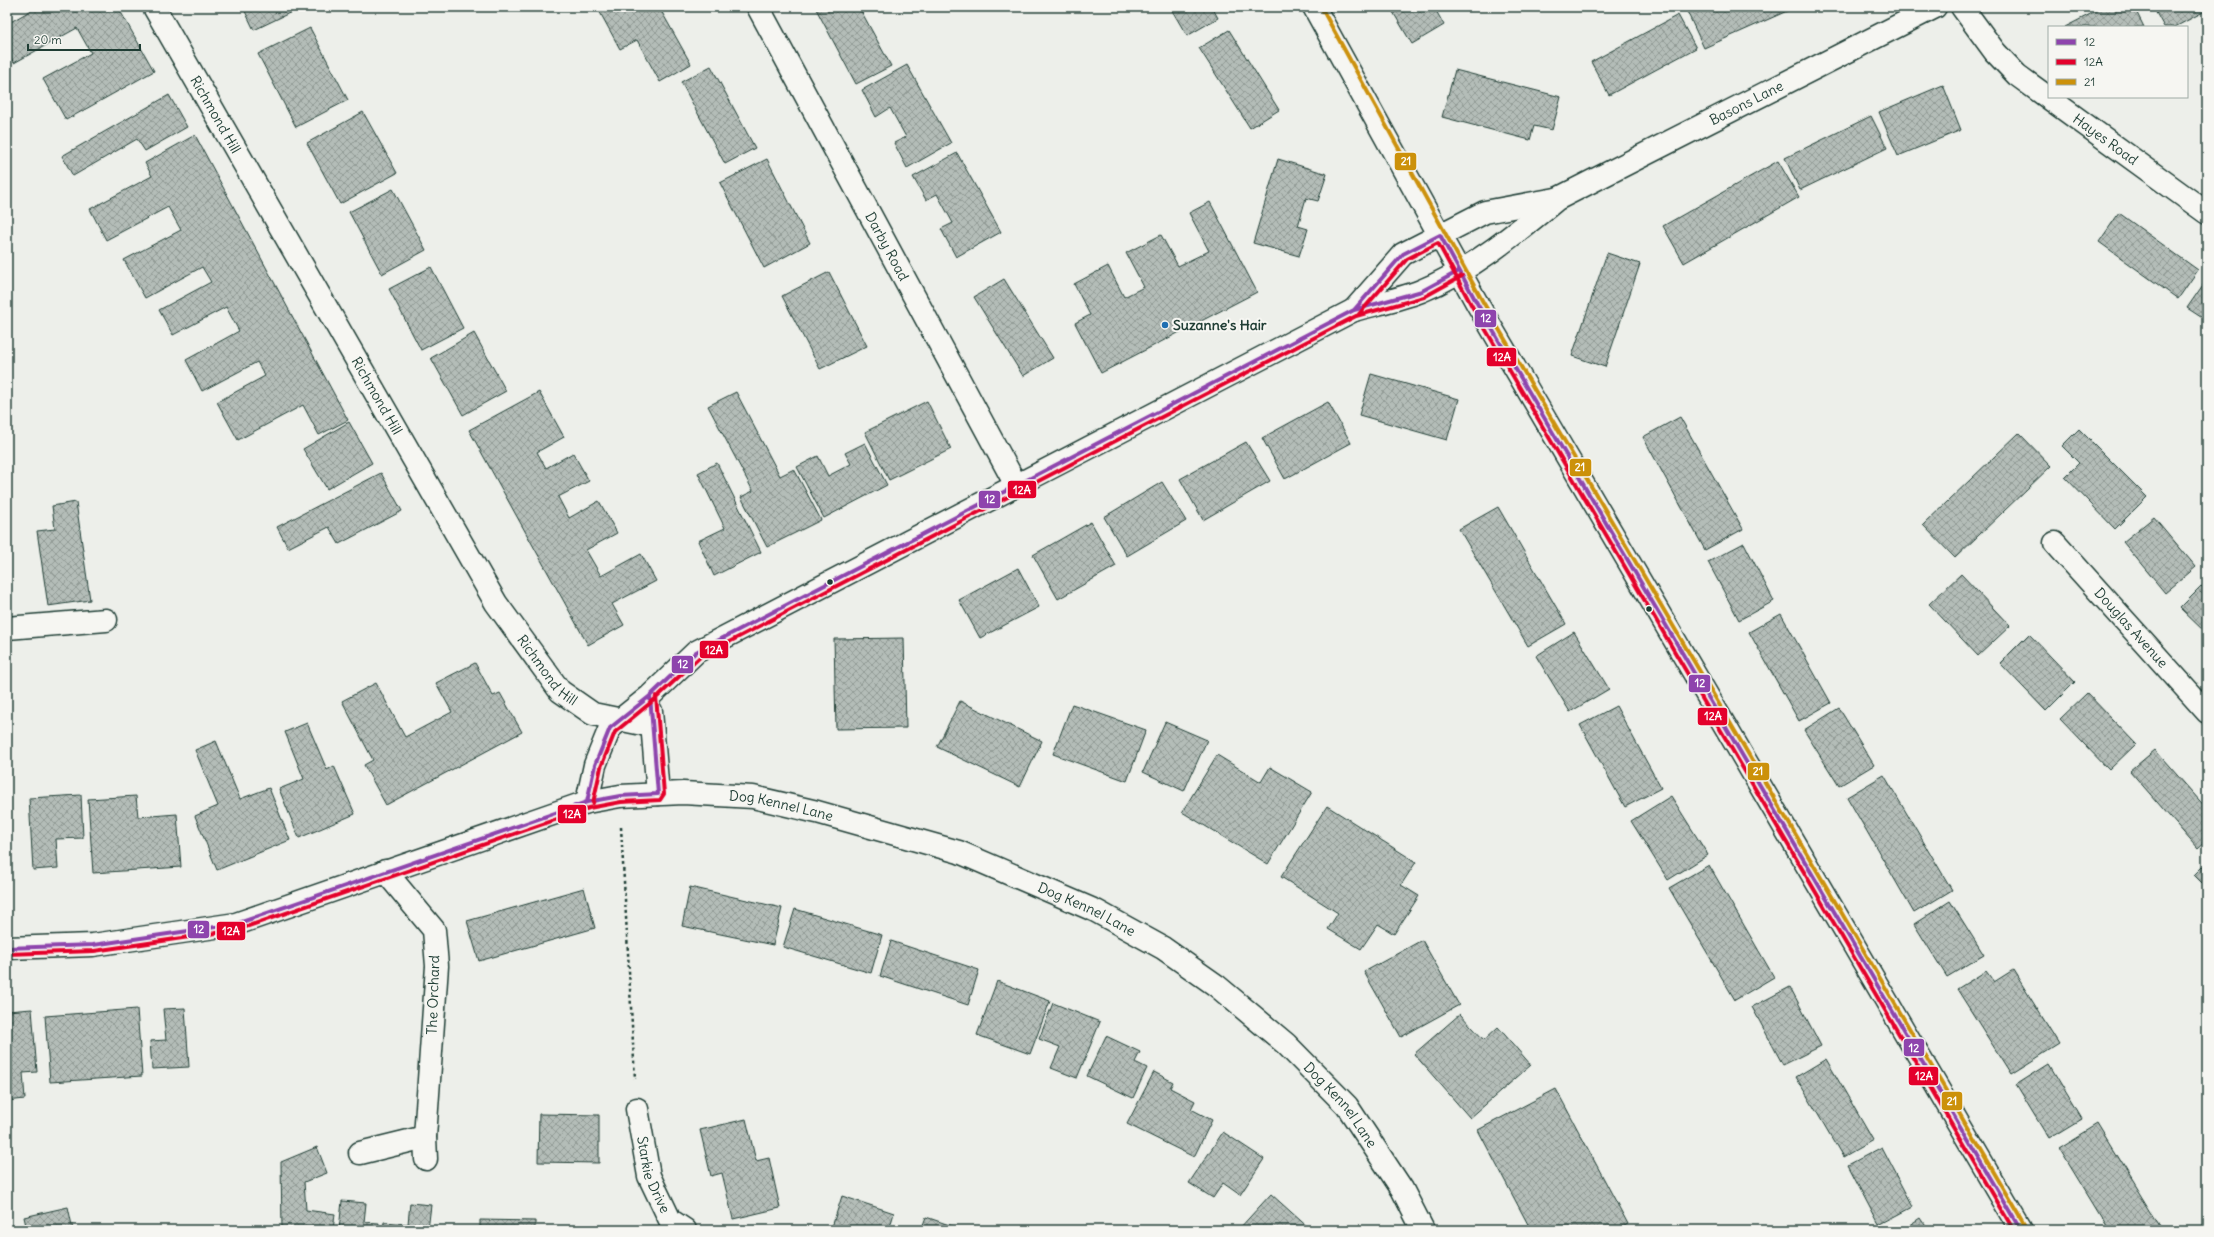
<svg xmlns="http://www.w3.org/2000/svg" width="2214" height="1237" viewBox="0 0 2214 1237" font-family="Delius,sans-serif">
	<style>
		.building { fill: url(#building-cross-hatch); stroke: #1f3d34 }
		.lines { fill: none; stroke-linecap: round; stroke-linejoin: round }
		.minor-casing { stroke: #1f3d34; stroke-width: 25 }
		.major-casing { stroke: #1f3d34; stroke-width: 25 }
		.path { stroke: #1f3d34; stroke-width: 2.5; stroke-dasharray: 3 3; stroke-linecap: butt }
		.minor { stroke: #f6f6f2; stroke-width: 22 }
		.major { stroke: #f6f6f2; stroke-width: 22 }
		.bus-1-casing { stroke: #f6f6f2; stroke-width: 7 }
		.bus-2-casing { stroke: #f6f6f2; stroke-width: 7 }
		.bus-3-casing { stroke: #f6f6f2; stroke-width: 7 }
		.bus-1 { stroke: #8e44ad; stroke-width: 4 }
		.bus-2 { stroke: #e4002b; stroke-width: 4 }
		.bus-3 { stroke: #cc910a; stroke-width: 4 }
		.poi-dot { fill: #1f6fb2; stroke: #f6f6f2; stroke-width: 1.5 }
		.bus-dot { fill: #1f3d34; stroke: #f6f6f2; stroke-width: 1.5 }
		.labels { text-anchor: middle; stroke-width: 4; stroke-linejoin: round; paint-order: stroke }
		.street-label { font-size: 14px; fill: #1f3d34; stroke: #f6f6f2 }
		.poi-label { font-size: 14px; font-weight: bold; fill: #1f3d34; stroke: #f6f6f2; text-anchor: start }
		.line-badge { stroke: #f6f6f2; stroke-width: 1.5 }
		.badge-label { font-size: 11px; text-anchor: middle; font-weight: bold; fill: #fff }
	</style>
	<defs>
		<pattern id="building-cross-hatch" width="8" height="8" patternUnits="userSpaceOnUse"><rect width="8" height="8" fill="#b4bdb8"/><path d="M0 0l8 8M0 8l8-8" fill="none" stroke="#929b96"/></pattern>
	</defs>
	<rect width="100%" height="100%" fill="#edefea"/>
	<filter id="ink" filterUnits="userSpaceOnUse"><feTurbulence type="fractalNoise" baseFrequency=".025" numOctaves="2"/><feDisplacementMap in="SourceGraphic" scale="8" xChannelSelector="R" yChannelSelector="G"/><feConvolveMatrix kernelMatrix="1 2 1 2 8 2 1 2 1" color-interpolation-filters="sRGB"/></filter>
	<g filter="url(#ink)">
		<path class="building" d="M37,7H118L154,71L66,120L43,79L91,53L77,28L14,63L7,51V24Z
			M243,7H302L254,30Z
			M597,7H659L691,64L660,82L637,40L620,49Z
			M815,7H859L891,66L856,84Z
			M1170,7H1212L1218,18L1187,36Z
			M1390,7H1434L1444,25L1412,44Z
			M1685,7H1796L1704,48Z
			M2104,7H2134L2144,27H2065Z
			M2153,7H2207V10L2175,27H2164Z
			M1678,15L1696,48L1609,95L1591,62Z
			M310,28L348,100L296,127L258,54Z
			M1229,30L1279,110L1250,128L1199,48Z
			M907,65L951,143L907,168L894,143L906,137L890,108L876,117L862,90Z
			M711,66L755,148L725,164L681,82Z
			M1455,70L1561,97L1552,130L1534,126L1530,140L1442,117Z
			M1943,85L1961,130L1898,156L1879,112Z
			M169,95L187,127L145,151L137,139L73,176L62,156Z
			M363,112L397,173L340,204L307,143Z
			M1871,116L1887,148L1800,190L1785,158Z
			M195,135L348,420L319,435L303,405L238,440L217,402L265,376L257,362L202,391L186,360L239,331L226,307L173,335L159,310L211,282L202,267L145,298L124,260L181,230L168,207L106,240L90,209L152,176L145,163Z
			M957,153L1001,232L956,257L941,229L953,223L937,194L926,200L913,177Z
			M767,159L810,243L764,268L720,183Z
			M1278,159L1327,174L1318,201L1306,198L1298,226L1308,229L1299,256L1253,243Z
			M1778,161L1799,197L1684,263L1663,226Z
			M393,189L426,250L382,274L349,212Z
			M1210,202L1257,292L1101,373L1075,323L1090,315L1074,284L1108,266L1124,297L1144,287L1126,253L1161,235L1178,266L1209,251L1189,213Z
			M2119,213L2198,270L2178,299L2099,242Z
			M1607,253L1640,264L1605,367L1572,356Z
			M431,267L463,328L421,350L389,289Z
			M829,272L867,346L820,369L782,296Z
			M1004,279L1053,358L1023,376L974,297Z
			M2207,279V321L2187,308Z
			M474,333L506,391L463,415L431,358Z
			M1371,374L1459,399L1447,440L1359,415Z
			M539,392L564,437L537,452L546,468L573,453L589,481L558,497L569,518L599,501L617,533L586,550L601,576L641,554L656,581L612,604L624,625L588,645L469,430Z
			M736,392L780,476L794,469L821,520L767,547L741,497L753,491L708,406Z
			M927,401L951,449L889,480L865,432Z
			M1328,402L1351,443L1285,479L1262,438Z
			M1680,417L1743,529L1705,550L1643,437Z
			M349,422L372,463L327,489L303,449Z
			M2079,429L2147,497L2115,529L2065,477L2079,463L2062,446Z
			M2019,433L2051,466L1955,558L1923,525Z
			M1246,442L1270,481L1203,520L1180,479Z
			M865,443L887,485L824,518L797,467L818,456L828,476L851,464L845,453Z
			M717,463L761,552L714,576L698,541L725,528L698,473Z
			M381,473L402,511L339,544L329,527L288,548L277,527Z
			M1162,482L1186,521L1127,556L1104,517Z
			M76,502L90,600L48,606L37,531L55,529L52,506Z
			M1498,507L1566,624L1528,646L1459,529Z
			M2154,517L2196,567L2165,593L2123,542Z
			M1091,522L1116,566L1058,599L1033,555Z
			M1744,543L1774,601L1739,620L1708,562Z
			M1018,568L1039,607L980,638L959,600Z
			M1961,574L2010,626L1978,656L1929,604Z
			M2207,581V634L2180,608Z
			M1781,614L1831,703L1799,721L1749,632Z
			M1574,632L1609,689L1570,712L1536,656Z
			M2029,634L2075,682L2046,711L2000,663Z
			M904,638L906,728L836,729L834,639Z
			M475,663L493,696L500,693L522,732L386,805L364,765L373,760L342,701L376,683L405,737L452,712L436,683Z
			M2087,693L2136,744L2109,770L2060,719Z
			M960,701L1042,741L1020,787L937,747Z
			M1072,704L1146,730L1127,781L1053,754Z
			M1616,706L1661,788L1625,807L1580,725Z
			M1839,708L1874,765L1839,786L1804,730Z
			M1165,722L1207,740L1184,791L1143,772Z
			M307,723L327,770L334,766L355,814L299,838L279,789L304,779L285,732Z
			M216,741L240,799L269,788L290,840L217,870L195,816L218,806L195,750Z
			M2155,750L2207,809V839L2197,848L2130,771Z
			M1217,755L1261,782L1270,767L1312,792L1268,864L1182,812Z
			M1884,775L1952,890L1914,913L1847,797Z
			M81,795L83,838L56,839L58,868L33,870L29,798Z
			M136,796L138,817L177,814L181,867L93,873L88,799Z
			M1671,796L1708,855L1668,880L1631,821Z
			M7,806L11,860H7Z
			M1327,806L1416,862L1401,885L1419,896L1394,934L1378,924L1361,949L1328,929L1338,913L1281,877Z
			M2207,862V888L2194,875Z
			M1709,865L1774,977L1735,1000L1669,888Z
			M690,887L782,908L773,945L682,926Z
			M584,888L595,928L479,961L467,921Z
			M1950,901L1984,955L1947,977L1914,924Z
			M795,909L882,935L871,973L783,947Z
			M1422,940L1459,1005L1401,1037L1364,972Z
			M891,941L979,970L968,1005L880,976Z
			M2013,970L2059,1044L2011,1074L1957,989L1986,971L1994,982Z
			M997,981L1050,1001L1030,1054L977,1035Z
			M1790,987L1821,1046L1783,1065L1752,1007Z
			M1053,1003L1100,1022L1077,1078L1051,1068L1060,1047L1039,1039Z
			M185,1008L189,1067L152,1069L150,1041L166,1040L163,1009Z
			M32,1009L37,1072L23,1073L25,1099L7,1101V1011Z
			M137,1009L142,1076L50,1082L45,1016Z
			M1460,1014L1484,1040L1498,1027L1531,1065L1470,1118L1414,1054Z
			M1106,1036L1140,1052L1135,1062L1147,1068L1133,1098L1087,1076Z
			M1826,1059L1873,1140L1843,1157L1796,1077Z
			M2049,1064L2082,1119L2049,1139L2016,1085Z
			M1154,1072L1173,1082L1170,1088L1195,1101L1191,1109L1212,1120L1194,1157L1127,1124Z
			M1556,1089L1628,1224L1617,1230H1531L1478,1130Z
			M539,1114L599,1115V1163L538,1162Z
			M746,1119L756,1161L769,1158L780,1208L733,1219L722,1173L711,1176L700,1130Z
			M2098,1124L2163,1230H2109L2059,1148Z
			M1223,1132L1264,1159L1240,1195L1223,1183L1213,1198L1189,1183Z
			M317,1147L327,1173L304,1182L306,1210L335,1214L333,1230H282L281,1162Z
			M1882,1147L1913,1206L1879,1224L1848,1165Z
			M1271,1194L1311,1230H1238Z
			M842,1196L894,1213L889,1230H831Z
			M342,1201L366,1203L364,1222L379,1223L378,1230H339Z
			M410,1203L431,1205L428,1230H383L384,1222L408,1224Z
			M68,1207L73,1230H27L24,1217Z
			M926,1217L964,1230H921Z
			M1921,1218L1929,1230H1903Z
			M480,1220L535,1221V1230H480Z"/>
		<g class="lines">
			<g class="minor-casing">
				<g id="minor">
					<path id="s1" d="M154,7L496,603L560,691L593,714L652,726"/>
					<path id="s2" d="M758,7L1016,485"/>
					<path d="M1314,7L1478,305L2021,1230"/>
					<path id="s3" d="M1962,7L1995,52L2017,75L2207,213"/>
					<path d="M1354,310L1403,254L1485,212L1556,199"/>
					<path id="s4" d="M2055,543L2207,712"/>
					<path d="M7,628L106,620"/>
					<path d="M651,711L658,794"/>
					<path id="s5" d="M587,802L595,765L610,728L650,696L696,652L1354,310C1376,304 1400,299 1421,291C1472,270 1516,233 1557,199L1935,7"/>
					<path d="M385,871L434,930L437,966L425,1137L426,1159"/>
					<path id="s6" d="M637,1109L649,1176L670,1220L685,1230"/>
					<path d="M360,1153L425,1137"/>
				</g>
			</g>
			<g class="major-casing">
				<g id="major">
					<path id="s7" d="M7,948L93,945L236,924L587,802L620,796L683,793L753,797L817,812L959,852L1096,911L1163,948L1217,986L1286,1044L1347,1106L1402,1189L1423,1230"/>
				</g>
			</g>
			<path class="path" d="M621,827L635,1079"/>
			<use href="#minor" class="minor"/>
			<use href="#major" class="major"/>
			<g class="bus-1-casing">
				<path id="bus-1" d="M1354,310L1403,254L1440,235L1478,305L2021,1230
					M587,802L595,765L610,728L650,696L696,652L1354,310L1422,291L1459,271
					M7,948L93,945L236,924L587,802L620,796L658,794L650,696"/>
			</g>
			<g class="bus-2-casing">
				<path id="bus-2" d="M1359,314L1407,259L1438,243L1473,308L2014,1230
					M593,803L601,767L615,732L654,700L700,657L1356,316L1424,297L1462,276
					M7,954L94,951L237,930L589,808L621,802L660,800L664,794L656,696"/>
			</g>
			<g class="bus-3-casing">
				<path id="bus-3" d="M1321,7L1483,302L2026,1227"/>
			</g>
			<use href="#bus-1" class="bus-1"/>
			<use href="#bus-2" class="bus-2"/>
			<use href="#bus-3" class="bus-3"/>
		</g>
	</g>
	<circle class="poi-dot" cx="1165" cy="325" r="4"/>
	<g class="bus-dot">
		<circle cx="830" cy="582" r="3.5"/>
		<circle cx="1649" cy="609" r="3.5"/>
	</g>
	<g class="labels">
		<g class="street-label">
			<text dy="5" stroke="none"><textPath href="#s5" startOffset="1381">Basons Lane</textPath></text>
			<text dy="5" stroke="none"><textPath href="#s1" startOffset="124">Richmond Hill</textPath></text>
			<text dy="5" stroke="none"><textPath href="#s3" startOffset="197">Hayes Road</textPath></text>
			<text dy="5" stroke="none"><textPath href="#s2" startOffset="272">Darby Road</textPath></text>
			<text dy="5" stroke="none"><textPath href="#s1" startOffset="448">Richmond Hill</textPath></text>
			<text dy="5" stroke="none"><textPath href="#s4" startOffset="114">Douglas Avenue</textPath></text>
			<text dy="5" stroke="none"><textPath href="#s1" startOffset="772">Richmond Hill</textPath></text>
			<text dy="5" stroke="none"><textPath href="#s7" startOffset="798">Dog Kennel Lane</textPath></text>
			<text dy="5" stroke="none"><textPath href="#s7" startOffset="1122">Dog Kennel Lane</textPath></text>
			<text transform="translate(433 995) rotate(-88)" y="5">The Orchard</text>
			<text dy="5" stroke="none"><textPath href="#s7" startOffset="1446">Dog Kennel Lane</textPath></text>
			<text dy="5" stroke="none"><textPath href="#s6" startOffset="68">Starkie Drive</textPath></text>
		</g>
		<g class="poi-label">
			<text x="1173" y="330">Suzanne's Hair</text>
		</g>
	</g>
	<g class="line-badge">
		<rect x="1394" y="152" width="23" height="19" rx="4" fill="#cc910a"/>
		<rect x="1474" y="309" width="23" height="19" rx="4" fill="#8e44ad"/>
		<rect x="1486" y="347" width="31" height="20" rx="4" fill="#e4002b"/>
		<rect x="1569" y="458" width="23" height="19" rx="4" fill="#cc910a"/>
		<rect x="1007" y="480" width="30" height="19" rx="4" fill="#e4002b"/>
		<rect x="978" y="490" width="23" height="19" rx="4" fill="#8e44ad"/>
		<rect x="699" y="640" width="30" height="19" rx="4" fill="#e4002b"/>
		<rect x="671" y="655" width="23" height="19" rx="4" fill="#8e44ad"/>
		<rect x="1688" y="674" width="23" height="19" rx="4" fill="#8e44ad"/>
		<rect x="1697" y="707" width="31" height="19" rx="4" fill="#e4002b"/>
		<rect x="1747" y="762" width="23" height="19" rx="4" fill="#cc910a"/>
		<rect x="557" y="804" width="30" height="20" rx="4" fill="#e4002b"/>
		<rect x="187" y="920" width="23" height="19" rx="4" fill="#8e44ad"/>
		<rect x="216" y="921" width="30" height="20" rx="4" fill="#e4002b"/>
		<rect x="1903" y="1038" width="22" height="19" rx="4" fill="#8e44ad"/>
		<rect x="1908" y="1066" width="31" height="20" rx="4" fill="#e4002b"/>
		<rect x="1941" y="1091" width="22" height="20" rx="4" fill="#cc910a"/>
	</g>
	<g class="badge-label">
		<text x="1406" y="165">21</text>
		<text x="1486" y="322">12</text>
		<text x="1502" y="361">12A</text>
		<text x="1580" y="471">21</text>
		<text x="1022" y="494">12A</text>
		<text x="990" y="503">12</text>
		<text x="714" y="654">12A</text>
		<text x="683" y="668">12</text>
		<text x="1700" y="687">12</text>
		<text x="1713" y="720">12A</text>
		<text x="1758" y="775">21</text>
		<text x="572" y="818">12A</text>
		<text x="199" y="933">12</text>
		<text x="231" y="935">12A</text>
		<text x="1914" y="1052">12</text>
		<text x="1924" y="1080">12A</text>
		<text x="1952" y="1105">21</text>
	</g>
	<rect width="2214" height="1237" fill="none" stroke="#f6f6f2" stroke-width="24"/>
	<rect x="12" y="12" width="2190" height="1213" fill="none" stroke="#1f3d34" stroke-width="1.5" filter="url(#ink)"/>
	<rect x="2048" y="26" width="140" height="72" fill="#f6f6f2" stroke="#a0aca6"/>
	<rect x="2056" y="39" width="20" height="6" fill="#8e44ad" stroke="#a0aca6"/>
	<text x="2084" y="46" font-size="12" fill="#1f3d34">12</text>
	<rect x="2056" y="59" width="20" height="6" fill="#e4002b" stroke="#a0aca6"/>
	<text x="2084" y="66" font-size="12" fill="#1f3d34">12A</text>
	<rect x="2056" y="79" width="20" height="6" fill="#cc910a" stroke="#a0aca6"/>
	<text x="2084" y="86" font-size="12" fill="#1f3d34">21</text>
	<path d="M28 44v6h112v-6" fill="none" stroke="#1f3d34" stroke-width="2"/>
	<text x="34" y="44" font-size="12" fill="#1f3d34" stroke="#f6f6f2" stroke-width="3" paint-order="stroke">20 m</text>
</svg>
